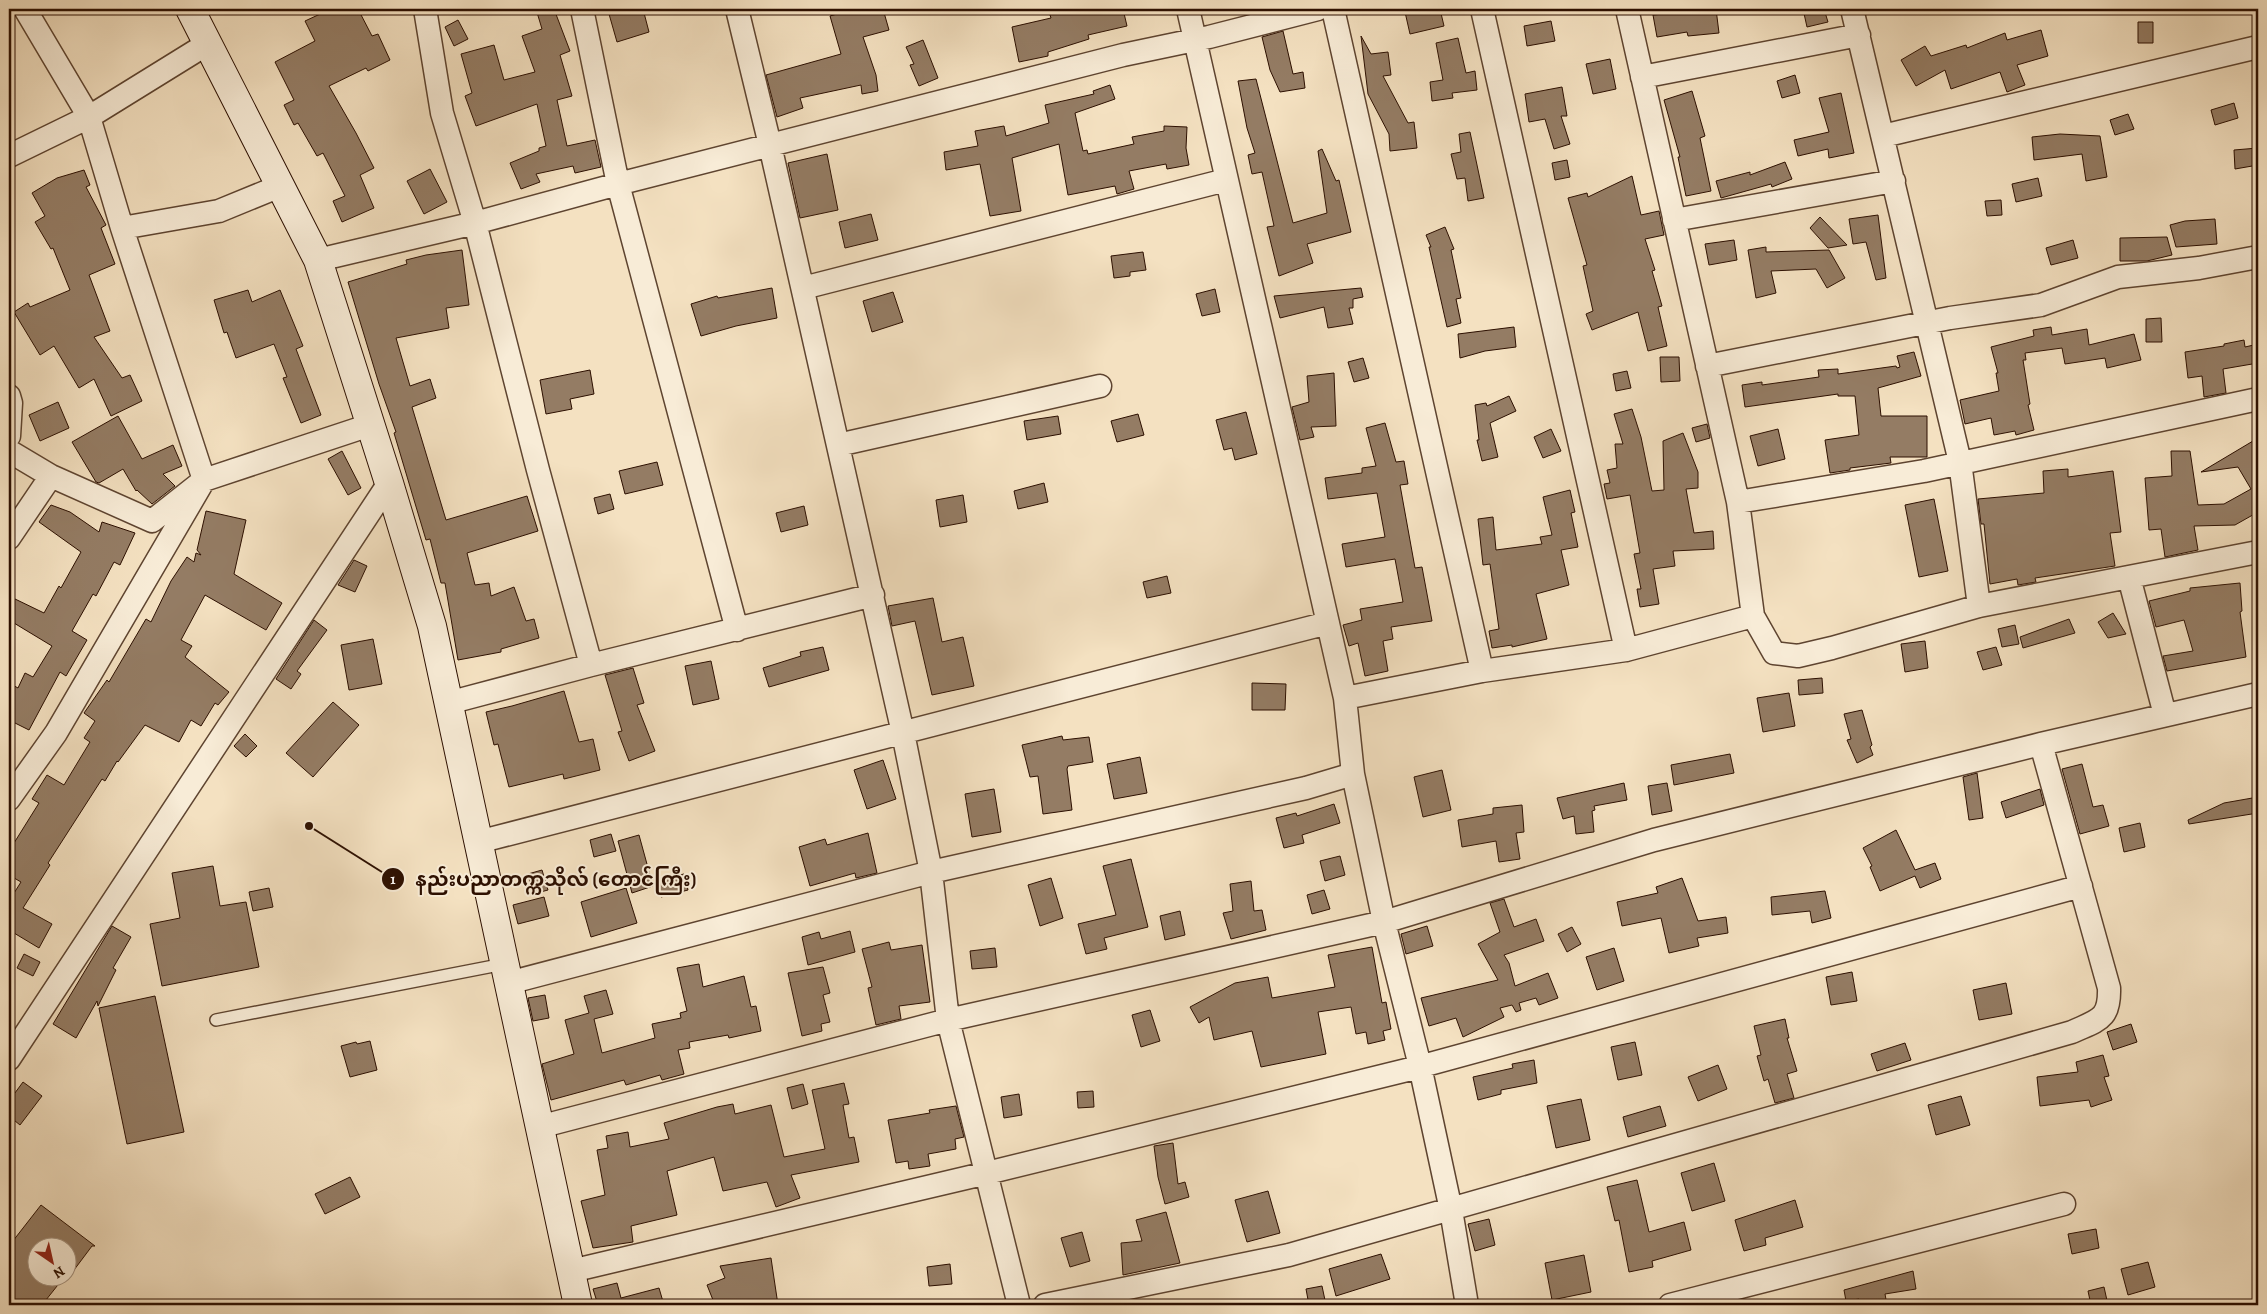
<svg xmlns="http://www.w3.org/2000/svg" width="2267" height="1314" viewBox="0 0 2267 1314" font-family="Alegreya,'Noto Sans Myanmar',serif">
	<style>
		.building { fill: #947c64; stroke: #2c0f00 }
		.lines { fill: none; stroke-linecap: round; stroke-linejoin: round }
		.service-casing { stroke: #5e4430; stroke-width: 14 }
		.minor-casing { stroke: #5e4430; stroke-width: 25 }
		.secondary-casing { stroke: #2c0f00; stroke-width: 30 }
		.service { stroke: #f8ecd7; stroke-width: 11 }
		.minor { stroke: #f8ecd7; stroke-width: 22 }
		.secondary { stroke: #f8ecd7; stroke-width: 28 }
		.leader { fill: none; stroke: #2c0f00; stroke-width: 2 }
		.callout-dot { fill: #2c0f00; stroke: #f8ecd7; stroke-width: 2 }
		.mark-label { font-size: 15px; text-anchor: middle; font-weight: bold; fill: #fff }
		.callout-label { font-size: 20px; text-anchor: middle; font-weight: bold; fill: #2c0f00; stroke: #f8ecd7; stroke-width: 4; stroke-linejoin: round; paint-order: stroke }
	</style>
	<rect width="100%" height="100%" fill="#f4e1c1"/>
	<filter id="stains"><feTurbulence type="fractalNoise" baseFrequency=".004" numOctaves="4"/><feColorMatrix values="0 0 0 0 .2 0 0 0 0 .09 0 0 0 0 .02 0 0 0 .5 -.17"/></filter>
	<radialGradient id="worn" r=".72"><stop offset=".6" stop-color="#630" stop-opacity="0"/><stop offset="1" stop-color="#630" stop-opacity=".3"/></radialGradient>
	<path class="building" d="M331,9H358L372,36L378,34L390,60L368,71L366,68L329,86L356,133L374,168L360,175L374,208L342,222L333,201L345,196L323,153L317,156L298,123L294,125L284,105L294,100L275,62L315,41L305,21Z
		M536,9H554L570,51L560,55L572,96L557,100L567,146L595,140L601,167L575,173L573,166L536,174L540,182L521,189L510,163L539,151V148L546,146L537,104L476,126L465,96L472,93L461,54L494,45L504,80L535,72L522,36L542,29Z
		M629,9H643L649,32L617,42L609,14Z
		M854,9H883L889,30L863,37L876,75L878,91L862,94L861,85L800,98L803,108L777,117L766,75L841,54L830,16Z
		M1048,9H1123L1127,26L1088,35L1089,39L1048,52V56L1019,62L1012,27L1051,18Z
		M1420,9H1440L1444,26L1410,34L1405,12Z
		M1716,9L1719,33L1688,36L1687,32L1657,37L1653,15Z
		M1803,9H1824L1828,22L1807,27Z
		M458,20L468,39L454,46L445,27Z
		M1551,21L1555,41L1527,46L1524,26Z
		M2138,22H2153V43H2138Z
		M2041,30L2048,56L2017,65L2025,85L2007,92L2000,72L1951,89L1945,70L1916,86L1901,60L1925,46L1931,56L1966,45L1967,48L2005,33L2007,40Z
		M1283,31L1293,74L1303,72L1305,88L1280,92L1270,70L1262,37Z
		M1361,36L1371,54L1388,52L1391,75L1383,76L1408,123L1414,122L1417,148L1390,151L1389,134L1368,94Z
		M1458,38L1466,73L1475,71L1477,90L1452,93L1453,98L1432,101L1430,82L1443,80L1436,43Z
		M923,40L938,78L919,86L910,65L914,64L906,47Z
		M1610,59L1616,89L1593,94L1586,64Z
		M1795,75L1800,93L1782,98L1777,81Z
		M1256,79L1293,223L1327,213L1318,151L1322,149L1336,181L1339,180L1351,232L1307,244L1313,263L1279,276L1267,227L1274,226L1262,172L1252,174L1248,155L1255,153L1247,128L1238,81Z
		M1110,85L1115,99L1075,113L1083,151L1087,150L1088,154L1134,144L1132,137L1164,131V126L1187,127L1186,148L1189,165L1167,169L1166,164L1129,171L1134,189L1117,194L1115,186L1068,195L1059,144L1012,158L1021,211L990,216L980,164L946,170L944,152L978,146L975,131L1004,126L1006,136L1049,123L1045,105L1094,94L1093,91Z
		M1562,87L1567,116H1561L1570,144L1554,149L1545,119L1529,122L1525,94Z
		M1692,91L1705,136L1700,138L1711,191L1686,196L1678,157H1680L1664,100Z
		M1841,93L1854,153L1829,158L1828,149L1798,156L1794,140L1829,132L1819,98Z
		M2234,103L2238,118L2215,125L2211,110Z
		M2128,114L2134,129L2115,135L2110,120Z
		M1470,132L1484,198L1468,201L1465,178L1457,179L1451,154L1461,152L1459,134Z
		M2060,134L2100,136L2107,177L2086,181L2082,154L2034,160L2032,137Z
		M2258,148V165L2235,169L2234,150Z
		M827,154L838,210L800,218L788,163Z
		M1567,160L1570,177L1555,180L1552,163Z
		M1785,162L1792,179L1772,187L1771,184L1721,198L1716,181L1750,172V175Z
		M430,169L447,202L424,214L407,181Z
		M84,170L90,185L86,187L106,225L101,228L115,264L89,275L110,331L94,337L122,378L130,375L142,401L111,416L94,379L79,388L54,346L40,355L14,312L28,303L30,307L70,290L53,248L51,249L35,222L45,216L32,193L57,178Z
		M1632,176L1641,215L1659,211L1664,235L1645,239L1655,270L1652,271L1662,306L1658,307L1667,346L1648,351L1638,312L1592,330L1586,314L1593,311L1583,266L1587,265L1568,198L1587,193L1588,197Z
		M2038,178L2042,196L2016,202L2012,184Z
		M2001,200L2002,215L1987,216L1985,201Z
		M871,214L878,240L845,248L839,222Z
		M1878,215L1886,278L1876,280L1866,242L1853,244L1849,219Z
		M1820,217L1847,245L1828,248L1810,228Z
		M2215,219L2217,244L2176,247L2170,225L2185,221Z
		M1445,227L1454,249L1451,250L1461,298L1456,299L1461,323L1447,327L1429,247H1431L1426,235Z
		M2167,237L2172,255L2147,261H2120V238Z
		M1734,240L1737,260L1709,265L1705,244Z
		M2073,240L2078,258L2051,265L2046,248Z
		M1766,247V252L1829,250L1845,278L1827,288L1816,269L1771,271L1776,293L1756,298L1748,250Z
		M462,250L469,305L446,308L449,328L396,338L410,386L430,379L436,398L412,407L446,520L527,496L538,531L467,553L475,585L489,583L491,596L514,587L526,621L534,619L539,638L501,649V652L458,660L445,583H441L430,539L426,540L394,433L396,432L379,384L348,282L407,264L406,260L426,255Z
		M1143,252L1146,270L1130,272V276L1114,278L1111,256Z
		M772,288L777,318L736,326L701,336L691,304L717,296L718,298Z
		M1361,288L1363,297L1353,299V308H1349L1353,324L1328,328L1324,307L1280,318L1274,296Z
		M1215,289L1220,312L1202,316L1196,294Z
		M248,290L252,302L280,290L303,346L296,349L321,415L301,423L283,378L287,377L274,344L236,358L227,332L224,333L214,300Z
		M893,292L903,322L872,332L863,301Z
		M2161,318L2162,342H2146V319Z
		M1514,327L1516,347L1485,351L1460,358L1458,334Z
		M2051,327L2052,335L2087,329L2089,345L2134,334L2141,360L2107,368L2105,358L2065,364L2062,348L2025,353L2026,360H2023L2030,404L2028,405L2034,430L2016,435L2015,431L1994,435L1991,418L1965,424L1960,400L1999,391L1996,373H1998L1991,347L2034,336L2033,330Z
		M2244,340L2245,347L2258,344V363L2223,369L2226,393L2204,397L2202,376L2188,378L2185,352L2224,346V344Z
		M1914,352L1921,376L1878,388L1881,416H1927V457H1890L1891,463L1850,468V470L1830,473L1825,440L1859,435L1855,396H1838V394L1745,407L1742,385L1762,382V385L1819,377L1818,370L1838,369V374L1896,366L1897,368L1900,367L1897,356Z
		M1660,357H1679L1680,381L1661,382Z
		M1363,358L1369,378L1354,382L1348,362Z
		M590,370L594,394L570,399L572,409L546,414L540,380Z
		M1627,371L1631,388L1616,391L1613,374Z
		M1334,373L1336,426L1311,427L1314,437L1300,440L1292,407L1309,402L1307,376Z
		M1509,396L1516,411L1490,423L1498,457L1482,461L1477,440H1479L1475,405L1486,403L1487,406Z
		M58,402L69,428L40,441L29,415Z
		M1632,409L1641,437L1652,491L1664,490L1663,441L1683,433L1698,472V488L1686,489L1694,533L1713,531L1714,549L1673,551L1675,566L1653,569L1659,604L1640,607L1637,589H1641L1634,554L1640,553L1630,495L1607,499L1604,484L1610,483L1607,470L1617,468L1615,444H1623L1614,414Z
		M1246,412L1257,454L1235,460L1232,448L1224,450L1216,420Z
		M1138,414L1144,435L1117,442L1111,421Z
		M118,416L142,459L173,445L182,466L163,474L175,486L152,504L137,490L136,491L123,469L99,483L96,482L72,442Z
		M1058,416L1061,434L1027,440L1024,421Z
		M1385,423L1396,462L1404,461L1408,484L1400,485L1415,568L1422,567L1432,621L1391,627L1393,639L1383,641L1388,671L1365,676L1358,643L1349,646L1343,625L1362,620L1360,609L1403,602L1395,559L1346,567L1342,544L1385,537L1377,493L1328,499L1325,478L1362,473V468L1376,466L1366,428Z
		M1707,424L1710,438L1696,442L1692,428Z
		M1551,429L1561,451L1543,458L1534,437Z
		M1778,429L1785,459L1758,466L1750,436Z
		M2258,438V512L2235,525L2194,526L2198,550L2165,557L2161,529L2149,530L2145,478L2172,476L2171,451H2190L2198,505L2224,504L2251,489L2238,467L2201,472Z
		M342,451L361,488L348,495L328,459Z
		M657,462L663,485L625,494L619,471Z
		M2068,469V477L2113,471L2121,532L2110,533L2115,566L2035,578L2036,582L2018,585L2017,579L1990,584L1984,524H1981L1978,499L2044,493L2043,471Z
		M1044,483L1048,502L1018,509L1014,491Z
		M1570,490L1575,512L1571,513L1578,547L1561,550L1569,585L1536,594L1547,639L1512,647V645L1492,648L1489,631L1499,629L1490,564L1483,565L1478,519L1493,517L1496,550L1542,544L1540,537L1552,535L1543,497Z
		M610,494L614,509L598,514L594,498Z
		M963,495L967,522L940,527L936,500Z
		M1934,499L1948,571L1919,577L1905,505Z
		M51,505L70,512L99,532L102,522L135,533L120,565L114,562L96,596L93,594L72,631L87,640L66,676L60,672L29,730L9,720V683L18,688L25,673L33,677L52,646L9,620V608L13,598L44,613L59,586L61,588L81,552L39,522Z
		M804,506L808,525L781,532L776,513Z
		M206,511L246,520L234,574L282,603L266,630L205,595L181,640L192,646L185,657L229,692L218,705L215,703L201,726L191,720L179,742L145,725L118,762L117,761L105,781L102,779L48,863L50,865L23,908L52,924L39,948L9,930V901L21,882L9,875V851L39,803L32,799L47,775L64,785L90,742L84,738L95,721L84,713L107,680L109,682L146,619L151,622L171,581L187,557L194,562L196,553L201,555L197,550Z
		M354,560L367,566L355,592L338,585Z
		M1167,576L1171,593L1147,598L1143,582Z
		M2240,583L2242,611L2240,612L2246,657L2167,671L2163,656L2193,651L2184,620L2156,627L2149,601L2190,591V588Z
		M933,598L942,642L963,637L974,686L932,695L915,621L892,626L888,606Z
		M2113,613L2126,634L2108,638L2098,622Z
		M2069,619L2075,633L2023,648L2020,637Z
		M314,620L327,630L297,671L301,674L291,689L276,679Z
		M2015,625L2019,644L2002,647L1998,629Z
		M373,639L382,684L349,690L341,645Z
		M1925,641L1928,668L1905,672L1901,644Z
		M823,647L829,670L769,687L763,668L801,656L800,652Z
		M1996,647L2002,665L1983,670L1977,652Z
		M711,661L719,699L693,705L685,666Z
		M633,668L644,703L637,705L655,751L629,761L618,732L622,731L605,675Z
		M1822,678L1823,693L1799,695L1798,680Z
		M1252,683L1286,684L1285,710H1252Z
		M564,691L579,742L593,739L600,770L564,779L563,774L509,787L498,744L494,745L486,712L512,706Z
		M1789,693L1795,726L1763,732L1757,698Z
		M333,702L359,725L313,777L286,753Z
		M1862,710L1872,745L1870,747L1873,755L1857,763L1847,740L1851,739L1844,714Z
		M245,734L257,746L246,757L234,746Z
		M1062,736L1063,740L1089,737L1093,762L1068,766L1067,769L1072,810L1043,814L1038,776L1030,777L1022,745Z
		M1730,754L1734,773L1674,785L1671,765Z
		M1140,757L1147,793L1114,799L1107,764Z
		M883,760L896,799L867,809L854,770Z
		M2082,764L2093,807L2103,805L2109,826L2080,834L2062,769Z
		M1442,770L1451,810L1423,817L1414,777Z
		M1977,773L1983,818L1969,820L1963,777Z
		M1624,783L1627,800L1594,806L1595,810L1592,811L1594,832L1576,834L1574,816L1563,819L1557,798Z
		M1667,783L1672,811L1652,815L1648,786Z
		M994,789L1001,832L972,837L965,794Z
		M2040,789L2044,805L2006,818L2001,802Z
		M2258,797V813L2189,824L2188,820L2224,803Z
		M1334,804L1340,823L1302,835L1304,843L1284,848L1276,818L1296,813L1297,816Z
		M1522,805L1524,832L1516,833L1520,859L1499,862L1496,841L1462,847L1458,820L1493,814V808Z
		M2140,823L2145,847L2124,852L2119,828Z
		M1896,830L1915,870L1935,863L1941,879L1920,888L1915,876L1880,891L1870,867L1872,866L1863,848Z
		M868,833L877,873L856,878L855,873L810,886L799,847L825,839L827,845Z
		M611,834L616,851L594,857L590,840Z
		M639,835L653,886L632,893L618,841Z
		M1340,856L1345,875L1325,881L1320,861Z
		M1131,859L1148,927L1104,938L1107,949L1086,954L1078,924L1116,915L1103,866Z
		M213,866L220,906L246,902L259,967L162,986L150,924L180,918L172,873Z
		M542,870L548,890L533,894L528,874Z
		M684,874L688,890L661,897L657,880Z
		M1051,878L1063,918L1040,926L1028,885Z
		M1682,878L1698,921L1726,917L1728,933L1697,938L1699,946L1669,953L1661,918L1622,926L1617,902L1658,893L1656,887Z
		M1251,881L1254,911L1262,910L1266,930L1231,939L1223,913L1233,911L1230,884Z
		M269,888L273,907L253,911L249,892Z
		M626,888L637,923L591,937L581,902Z
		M1324,890L1330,909L1312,914L1307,895Z
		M1825,891L1831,918L1812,923L1810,911L1772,915L1771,897Z
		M544,897L549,916L518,924L513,905Z
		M1504,899L1514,927L1536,919L1544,941L1504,955L1509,963L1515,986L1548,973L1558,998L1539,1005L1536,998L1519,1003L1521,1010L1516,1012L1512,1005L1500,1008L1504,1017L1463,1037L1456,1018L1429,1026L1421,998L1498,980L1478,944L1500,932L1490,903Z
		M1180,911L1185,935L1165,940L1160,916Z
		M112,926L131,937L113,968L116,970L98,1006L97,1001L76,1038L53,1024Z
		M1427,926L1433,946L1406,954L1401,934Z
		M1572,927L1581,944L1567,952L1558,934Z
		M850,931L855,952L808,965L802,937L819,932L821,939Z
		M889,942L891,950L922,945L930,1002L899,1006L901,1019L876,1025L868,988L872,987L862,949Z
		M1372,947L1382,1003L1386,1002L1391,1029L1383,1031L1385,1040L1368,1044L1366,1032L1356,1034L1351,1007L1318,1012L1326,1054L1261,1067L1252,1031L1214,1040L1209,1017L1199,1023L1190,1007L1235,983L1268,977L1272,998L1335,987L1328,955Z
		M995,948L997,967L972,969L970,951Z
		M1614,948L1624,981L1597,990L1586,957Z
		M24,954L40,962L33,976L17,968Z
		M699,964L703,987L744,976L751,1007L756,1006L761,1031L729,1038L728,1035L689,1042L690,1048L678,1050L684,1074L662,1080L660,1075L626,1085L624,1080L551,1100L542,1064L574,1054L565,1020L589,1013L584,996L606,990L613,1014L594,1019L602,1053L655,1038L652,1024L681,1018L680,1013L687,1011L677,968Z
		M823,967L830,993L823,995L830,1022L821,1024L822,1031L802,1036L788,973Z
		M1852,972L1857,1001L1831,1005L1826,977Z
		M2006,983L2012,1014L1979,1020L1973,990Z
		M545,995L549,1018L533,1021L528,998Z
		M155,996L184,1132L127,1144L99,1008Z
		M1150,1010L1160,1041L1141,1047L1132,1015Z
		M1785,1019L1789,1038H1787L1797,1071L1787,1074L1794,1098L1775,1103L1768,1079L1764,1081L1757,1056L1761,1055L1754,1026Z
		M2131,1024L2137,1042L2113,1050L2107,1032Z
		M370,1041L377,1070L350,1077L341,1046L356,1042L357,1044Z
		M1635,1042L1642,1075L1618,1080L1611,1047Z
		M1905,1043L1911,1060L1877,1071L1871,1054Z
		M2103,1055L2109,1076L2104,1077L2112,1100L2091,1107L2089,1100L2040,1106L2037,1077L2078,1072L2076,1062Z
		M1534,1060L1537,1083L1501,1090V1094L1478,1100L1473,1077L1513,1068L1512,1064Z
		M1718,1065L1727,1089L1698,1101L1688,1077Z
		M23,1082L42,1096L20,1125L9,1116V1101Z
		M844,1083L849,1104L843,1105L849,1138L854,1137L859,1162L791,1175L800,1198L776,1207L767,1182L723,1191L714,1157L667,1171L677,1215L631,1226L633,1242L593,1248L581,1201L605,1195L597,1150L608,1148L606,1136L628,1132L630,1147L669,1139L664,1123L717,1107L733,1104L735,1114L771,1105L784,1157L825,1149L812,1090Z
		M803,1084L808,1104L792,1109L787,1088Z
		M1093,1091L1094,1107L1078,1108L1077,1092Z
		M1019,1094L1022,1115L1004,1118L1001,1097Z
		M1961,1096L1970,1125L1936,1135L1928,1105Z
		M1581,1099L1590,1140L1556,1148L1547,1106Z
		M956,1106L964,1137L955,1139L956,1149L928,1154L930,1166L909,1169L908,1161L896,1163L888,1120L930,1113L929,1110Z
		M1660,1106L1666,1126L1628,1137L1623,1117Z
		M1173,1143L1178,1184L1185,1182L1189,1197L1165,1204L1158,1177L1154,1146Z
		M1714,1163L1725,1201L1692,1211L1681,1173Z
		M350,1177L360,1197L325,1214L315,1194Z
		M1637,1180L1649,1232L1684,1222L1691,1250L1652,1261L1653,1267L1629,1272L1619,1220L1615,1221L1607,1187Z
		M1268,1191L1280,1233L1247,1242L1235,1200Z
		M1795,1200L1803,1227L1765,1238L1766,1245L1744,1251L1735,1220Z
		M41,1205L95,1246H92L68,1278V1246H38V1276H65L42,1305H9V1246Z
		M1166,1212L1180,1263L1123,1275L1121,1243L1142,1241L1136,1220Z
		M1489,1219L1495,1245L1475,1251L1468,1224Z
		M2096,1229L2099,1248L2072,1254L2068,1234Z
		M1082,1232L1090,1261L1070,1267L1061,1238Z
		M1381,1254L1390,1279L1336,1296L1329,1269Z
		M1584,1255L1591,1292L1552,1300L1545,1263Z
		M771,1258L778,1305H715L707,1285L725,1278L720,1266Z
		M2148,1262L2155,1287L2128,1295L2121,1269Z
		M950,1264L952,1284L929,1286L927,1267Z
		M1913,1271L1916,1289L1885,1294L1887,1305H1861L1859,1299L1846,1301L1844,1290Z
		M617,1283L621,1298L659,1288L664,1305H598L593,1289Z
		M1322,1286L1326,1305H1309L1306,1289Z
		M2104,1287L2108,1305H2091L2088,1291Z"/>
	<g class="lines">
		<g class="service-casing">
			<path id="service" d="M216,1020L504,964"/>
		</g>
		<g class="minor-casing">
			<path id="minor" d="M25,9L89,117L122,228
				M425,9L442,113L475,223L538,470L591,665
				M582,9L618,184L737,630
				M737,9L770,145L903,733L931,872L948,1020L1019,1305
				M1188,9L1345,698
				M1333,9L1482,671
				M1482,9L1626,650
				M1627,9L1738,502L1753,616
				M1852,9L1960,462L1979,606
				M1642,77L1859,35
				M1883,136L2258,47
				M9,156L89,117L207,44
				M1674,220L1894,181
				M318,260L475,223L618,184L1123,55L1209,37L1318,9
				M803,288L1226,180
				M1707,366L1950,318L2041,305L2118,277L2199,268L2258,257
				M9,396L11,403L9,436
				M838,445L1100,386
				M9,451L51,476L152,521L204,480L370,425
				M1738,502L1924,471L2258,399
				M9,538L51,476
				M2129,577L2165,715
				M448,703L591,665L873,595
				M1353,774L1384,922L1420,1066L1451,1210L1467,1305
				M9,799L56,733L204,480L122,228L219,211L280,186
				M478,842L1328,623
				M508,983L931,872L1306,788L1353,774L1345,698L1482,671L1626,650L1753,616L1774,653L1798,656L1832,648L1979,606L2258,552
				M9,1059L389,483
				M539,1127L948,1020L1384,922L1654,840L2041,744L2258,694
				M571,1271L987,1173L1415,1068L2081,886
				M1045,1305L1289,1255L2072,1032C2098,1020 2110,1020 2109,988L2041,744
				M1670,1305L2064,1204"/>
		</g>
		<g class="secondary-casing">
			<path id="secondary" d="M190,9L318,260L389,483L432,626L578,1305"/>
		</g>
		<use href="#service" class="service"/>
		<use href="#minor" class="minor"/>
		<use href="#secondary" class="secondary"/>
	</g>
	<path class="leader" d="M309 826L393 879"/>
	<g class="callout-dot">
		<circle cx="309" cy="826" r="5"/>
		<circle cx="393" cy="879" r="12"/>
	</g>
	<g class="mark-label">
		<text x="393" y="884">1</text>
	</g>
	<g class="callout-label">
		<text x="556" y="886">နည်းပညာတက္ကသိုလ် (တောင်ကြီး)</text>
	</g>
	<rect width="2267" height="1314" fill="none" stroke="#f4e1c1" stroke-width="30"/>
	<rect x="10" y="10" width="2247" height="1294" fill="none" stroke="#2c0f00" stroke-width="2.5"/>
	<rect x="15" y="15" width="2237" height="1284" fill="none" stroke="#2c0f00"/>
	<g transform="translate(52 1262) rotate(146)"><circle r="24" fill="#f8ecd7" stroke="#a69481"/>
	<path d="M0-4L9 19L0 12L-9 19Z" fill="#8f2418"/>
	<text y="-8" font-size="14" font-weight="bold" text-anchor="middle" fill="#2c0f00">N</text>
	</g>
	<rect width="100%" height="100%" filter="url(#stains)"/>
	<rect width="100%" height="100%" fill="url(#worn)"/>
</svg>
